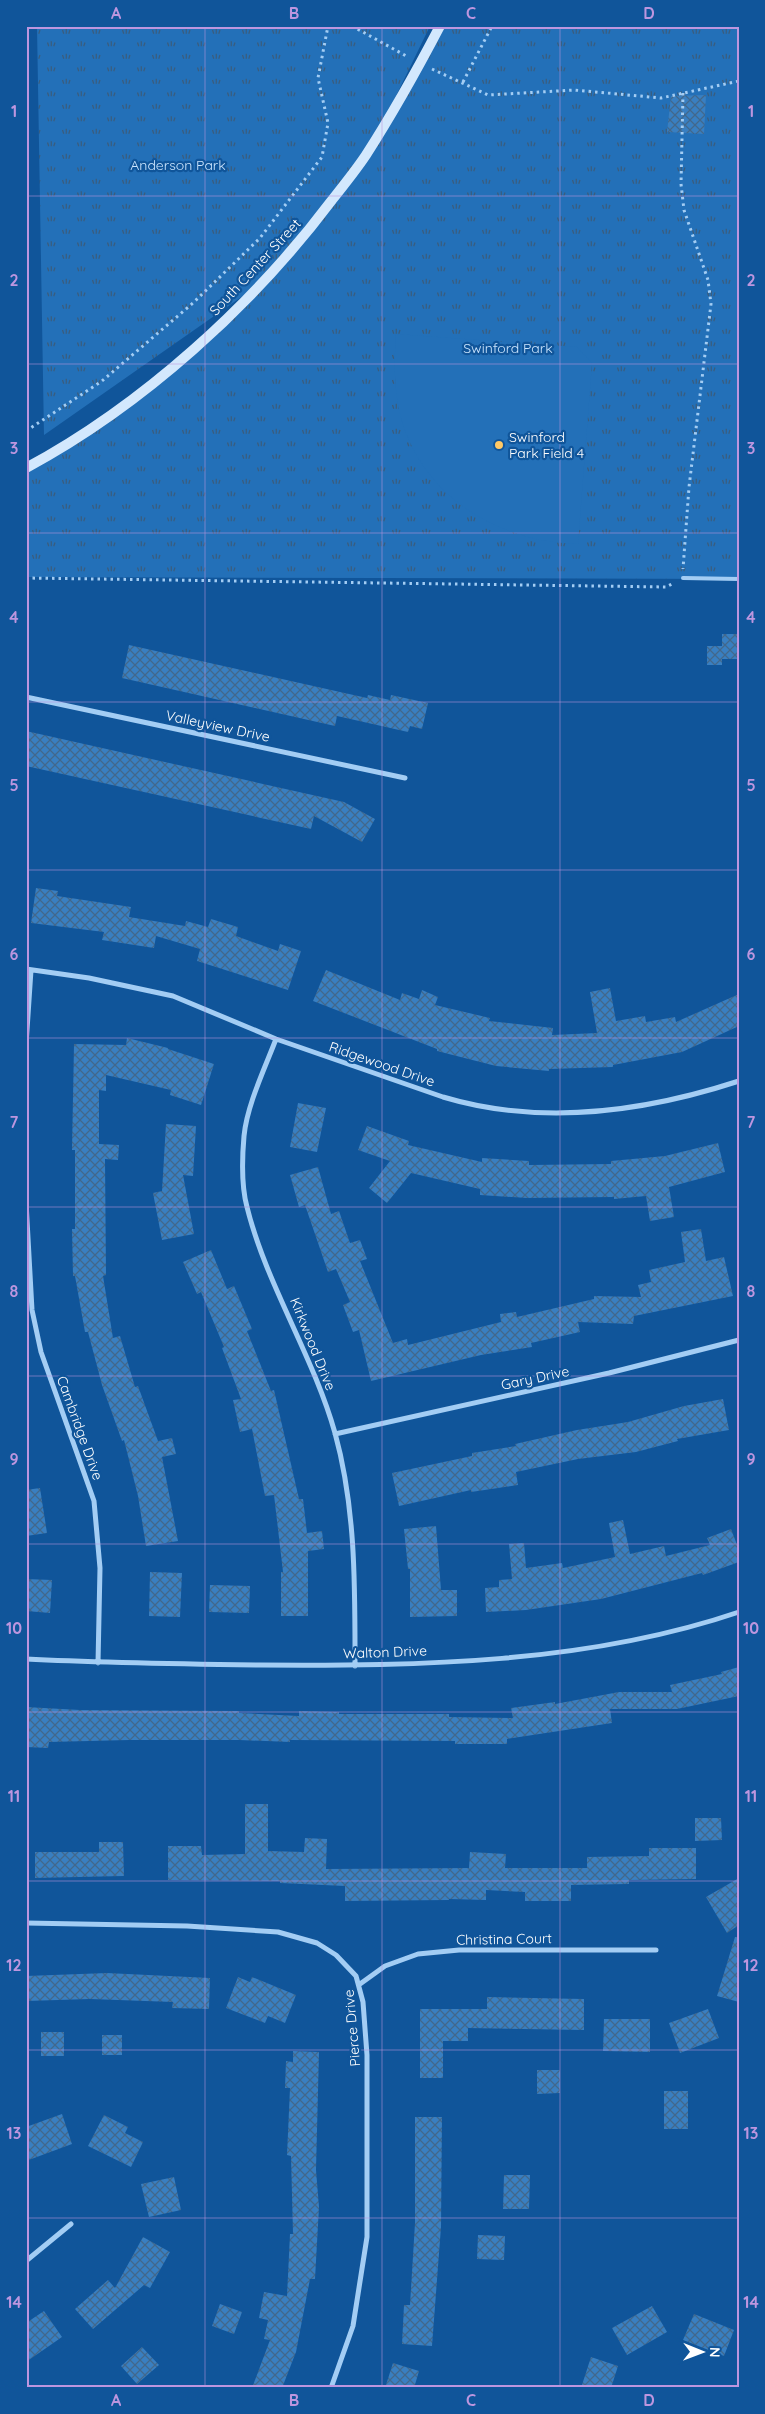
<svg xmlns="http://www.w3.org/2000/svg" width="765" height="2414" viewBox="0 0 765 2414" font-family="Quicksand,sans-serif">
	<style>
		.grass { fill: url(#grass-tufts) }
		.pitch { fill: #2370b8 }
		.building { fill: url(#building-cross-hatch) }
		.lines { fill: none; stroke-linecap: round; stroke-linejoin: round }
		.path { stroke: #a3cdf4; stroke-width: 3; stroke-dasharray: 2.5 4; stroke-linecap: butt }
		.service { stroke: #a3cdf4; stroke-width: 4 }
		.minor { stroke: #a3cdf4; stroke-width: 5 }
		.secondary { stroke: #d3e8fd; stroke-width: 10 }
		.grid { fill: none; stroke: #bd96df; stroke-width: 1; stroke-opacity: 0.55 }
		.poi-dot { fill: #ffc966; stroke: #10559a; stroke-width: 2 }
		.labels { text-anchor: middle; stroke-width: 4.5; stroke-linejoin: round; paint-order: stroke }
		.park-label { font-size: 14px; fill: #cbe5fe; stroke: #10559a }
		.street-label { font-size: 14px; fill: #fff; stroke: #10559a }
		.poi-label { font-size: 14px; fill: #fff; stroke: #10559a; text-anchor: start }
		.neatline { fill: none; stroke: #bd96df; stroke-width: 2 }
		.grid-label { font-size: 16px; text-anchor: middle; font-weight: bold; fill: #bd96df }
	</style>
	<defs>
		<pattern id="grass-tufts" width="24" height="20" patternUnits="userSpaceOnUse" patternTransform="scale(1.25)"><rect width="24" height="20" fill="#2370b8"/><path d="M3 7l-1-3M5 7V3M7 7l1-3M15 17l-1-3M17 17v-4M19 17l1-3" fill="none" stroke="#3a5c7d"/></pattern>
		<pattern id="building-cross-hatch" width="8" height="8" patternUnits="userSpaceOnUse" patternTransform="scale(1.25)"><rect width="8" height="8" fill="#397fc1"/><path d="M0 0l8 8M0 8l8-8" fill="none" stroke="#42688c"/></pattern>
	</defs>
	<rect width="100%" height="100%" fill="#10559a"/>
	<path class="grass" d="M37,26H430L378,133L440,26H739V579L26,577V468L114,412L189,353L257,286L44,435Z"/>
	<path class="pitch" d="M396,334L577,347L592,363L578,544C496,542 418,494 399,410C394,385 394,360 396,334Z"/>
	<path class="building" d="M706,95L704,134L667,132L671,96Z
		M722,634H739V659H722V665H707V646H722Z
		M129,645L367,698L368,695L390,700L391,695L428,703L422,729L410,726L408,732L337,716L335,726L122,678Z
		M26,731L344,802L375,819L362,842L314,816L311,829L26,766Z
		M36,888L58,891L57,896L131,907L129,917L185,926L186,921L208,927L211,919L238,927L236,936L278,951L280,944L301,951L288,990L197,961L200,949L156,936L154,948L102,940L104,932L31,923Z
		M326,970L400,1000L402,993L419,999L422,990L438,997L435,1005L490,1018L489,1021L553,1028L552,1035L597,1033L590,992L610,988L616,1021L645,1016L646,1022L675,1017L676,1022L739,994V1026L682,1052L613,1065V1067L549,1069V1071L496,1066L437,1051V1049L313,1001Z
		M127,1038L168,1048V1049L214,1064L201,1105L170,1095L171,1090L106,1075V1091L99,1090V1144L119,1145L118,1160L105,1159L106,1275L103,1276L113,1338L120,1336L135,1387L138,1386L158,1441L172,1438L176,1454L162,1457L178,1541L146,1546L138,1496L124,1440L122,1441L102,1385L88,1332H85L75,1276H73L72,1229H75V1150H72L74,1044L126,1045Z
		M298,1103L326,1108L317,1152L290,1147Z
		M166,1124L196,1126L193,1176L183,1175L194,1234L162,1240L153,1193L162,1191Z
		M367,1126L409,1141L408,1145L482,1162V1158L529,1161V1165L611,1164V1161L665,1156L718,1143L725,1172L669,1187L674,1217L650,1221L646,1196L614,1199V1197L527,1198L480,1195V1189L411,1173L387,1203L369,1188L390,1161L358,1150Z
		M318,1167L331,1214L339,1211L350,1243L360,1240L367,1259L360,1261L393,1343L407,1339L408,1345L501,1322L500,1314L516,1312L517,1317L594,1299V1296L641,1297L638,1285L651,1282L649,1270L685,1262L681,1232L701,1229L706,1261L724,1257L733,1296L634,1316L633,1324L578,1322L580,1332L531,1343L532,1347L481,1355L371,1381L359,1330L353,1332L343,1305L350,1302L336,1269L328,1272L305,1205L299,1207L290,1175Z
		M211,1250L227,1289L234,1286L252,1329L247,1331L271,1391L274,1390L299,1499H303L307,1533L322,1531L324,1549L308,1551V1616H281V1572H283L274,1495L265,1496L252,1429L240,1432L233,1400L241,1399L222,1348L224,1347L201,1292L197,1294L183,1262Z
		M723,1399L729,1430L677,1439L678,1441L636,1452L578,1459L516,1472L518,1485L471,1492V1490L399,1506L392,1473L472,1456V1453L516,1446L515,1444L577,1430L628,1422L684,1406Z
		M40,1488L47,1533L26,1536V1490Z
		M623,1520L630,1554L664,1546L666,1556L710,1545L707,1538L731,1529L739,1550V1562L703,1575L702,1573L601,1599L526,1610L486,1612L485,1588L499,1587V1580L512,1579L509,1544L524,1543L526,1568L562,1563L563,1568L615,1557L609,1523Z
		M436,1526L441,1590H457V1616L410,1617V1569H408L404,1529Z
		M150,1572L182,1573L180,1617L149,1616Z
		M26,1579L52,1580L50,1613L26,1611Z
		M210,1585L250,1586L249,1613L209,1612Z
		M739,1667V1696L677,1709H610L612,1723L507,1739V1744H455V1741L290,1740V1742L239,1740H129L49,1742L48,1748L26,1747V1707L80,1710L239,1711V1713L299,1716V1711L339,1712V1714H449V1717L513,1718L511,1708L555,1702V1704L619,1692H672L670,1685L722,1674L721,1672Z
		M245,1804H268V1851L304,1852L305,1838L327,1839L326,1869L469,1868L470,1852L506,1854L505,1868H587V1857L649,1856V1848H696V1879L629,1880V1884L571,1885V1901H525V1892L486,1890V1900L449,1899V1900L345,1901V1886L280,1883V1881L168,1880V1846H201L202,1855L245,1854Z
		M695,1818H721L722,1840L695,1841Z
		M99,1842H123L124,1876L35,1878V1852H99Z
		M739,1878V1925L727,1933L706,1897Z
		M735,1937H739V2002L717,1996Z
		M107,1973L210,1978L209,2009L172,2008L173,2002L90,1999L26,2001V1976Z
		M238,1977L250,1982L252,1977L296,1995L285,2023L268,2016L265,2023L226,2008Z
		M487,1997L584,1999V2030L468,2028V2041H443V2078H420V2009H487Z
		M708,2009L719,2038L680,2053L669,2023Z
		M604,2019H650V2052L603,2051Z
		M41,2032H64V2056H41Z
		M102,2035H122V2055H102Z
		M293,2051L319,2052L316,2170L319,2207L315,2279H310L296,2352L282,2388H252L270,2340L264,2339L268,2320L259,2318L264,2292L287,2296L290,2234H293L291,2156L287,2155L290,2088H285L286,2061L293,2062Z
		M537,2070H560V2093L537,2094Z
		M664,2091H688V2129H664Z
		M62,2114L72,2144L26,2161V2127Z
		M104,2115L128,2127L125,2133L143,2142L131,2167L88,2146Z
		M415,2117H442L441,2227L432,2346L402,2344L404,2305H410L415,2223Z
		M504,2175H530L529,2209H503Z
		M174,2177L181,2210L149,2217L141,2184Z
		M478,2235L505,2236L504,2260L477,2259Z
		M143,2237L170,2252L150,2288L144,2285L93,2329L75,2309L108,2280L115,2288Z
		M220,2304L242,2312L234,2334L212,2326Z
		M652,2306L667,2332L627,2355L612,2328Z
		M44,2311L62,2337L26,2362V2323Z
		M694,2314L734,2330L724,2356L683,2340Z
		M142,2347L159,2365L137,2384L121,2366Z
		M591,2357L618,2366L611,2388H581Z
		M393,2363L419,2371L414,2388H385Z"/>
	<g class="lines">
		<path class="path" d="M352,26L408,57
			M432,69L488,95L574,90L661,98L739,81
			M463,82L492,26
			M683,93L681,184L684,210L708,280L711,304L689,487L683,569
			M26,431L102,381L193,303L260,238L322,157L328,123L318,78L328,26
			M26,578L666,587L674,583"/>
		<path class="service" d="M683,578L739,579"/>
		<path class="minor" d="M26,697L405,778
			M26,969L89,978L173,996L276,1039L443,1097C540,1126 644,1112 739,1081
			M276,1039C265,1068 247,1105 244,1136C242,1159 241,1185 247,1207C266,1284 313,1355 335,1433C356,1509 355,1588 355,1666
			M26,1045L31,970
			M26,1202L32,1310L41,1352L94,1501L100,1568L98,1663
			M335,1434L609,1373L739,1340
			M26,1659C104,1663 182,1664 260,1665C420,1666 586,1664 739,1612
			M26,1923L187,1926L278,1932L317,1943L336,1955L356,1976L363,2002L367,2055V2237L353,2326L331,2388
			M360,1984L385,1966L418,1954L459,1950H656
			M26,2261L71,2224"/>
		<path class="secondary" d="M26,468C143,405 253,305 332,200C344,185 356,170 366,155C393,113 417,70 440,26"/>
	</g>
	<path class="grid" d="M205,26V2388M382,26V2388M560,26V2388M26,196H739M26,364H739M26,533H739M26,702H739M26,870H739M26,1038H739M26,1207H739M26,1376H739M26,1544H739M26,1712H739M26,1881H739M26,2050H739M26,2218H739"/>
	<circle class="poi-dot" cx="499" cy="445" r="5"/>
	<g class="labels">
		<g class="park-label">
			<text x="178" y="170">Anderson Park</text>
			<text x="508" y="353">Swinford Park</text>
		</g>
		<g class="street-label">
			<text transform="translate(255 267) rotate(-47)" y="5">South Center Street</text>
			<text transform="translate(218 726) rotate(12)" y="5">Valleyview Drive</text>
			<text transform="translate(382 1064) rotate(19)" y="5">Ridgewood Drive</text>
			<text transform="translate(313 1344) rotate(68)" y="5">Kirkwood Drive</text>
			<text transform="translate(535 1378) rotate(-12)" y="5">Gary Drive</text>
			<text transform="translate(80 1428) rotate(70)" y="5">Cambridge Drive</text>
			<text transform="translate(385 1652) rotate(-2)" y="5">Walton Drive</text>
			<text transform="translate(504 1939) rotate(-1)" y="5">Christina Court</text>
			<text transform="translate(352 2028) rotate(-95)" y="5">Pierce Drive</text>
		</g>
		<g class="poi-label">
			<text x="509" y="442">Swinford<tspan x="509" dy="16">Park Field 4</tspan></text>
		</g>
	</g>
	<rect width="765" height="2414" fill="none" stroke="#10559a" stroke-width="55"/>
	<g transform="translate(702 2352) rotate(91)" stroke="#10559a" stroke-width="4" paint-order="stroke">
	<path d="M0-4L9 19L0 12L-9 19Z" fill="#ffffff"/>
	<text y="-8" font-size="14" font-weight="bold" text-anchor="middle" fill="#ffffff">N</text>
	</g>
	<rect x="28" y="28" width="710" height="2358" class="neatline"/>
	<g class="grid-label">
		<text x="116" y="19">A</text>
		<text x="294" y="19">B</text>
		<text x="471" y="19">C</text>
		<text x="649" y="19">D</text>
		<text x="14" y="117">1</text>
		<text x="751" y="117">1</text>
		<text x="14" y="286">2</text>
		<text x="751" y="286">2</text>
		<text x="14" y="454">3</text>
		<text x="751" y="454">3</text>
		<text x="14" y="623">4</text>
		<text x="751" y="623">4</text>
		<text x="14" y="791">5</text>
		<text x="751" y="791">5</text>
		<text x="14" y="960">6</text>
		<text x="751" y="960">6</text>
		<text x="14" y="1128">7</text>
		<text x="751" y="1128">7</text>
		<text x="14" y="1297">8</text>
		<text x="751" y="1297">8</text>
		<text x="14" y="1465">9</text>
		<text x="751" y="1465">9</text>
		<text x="14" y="1634">10</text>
		<text x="751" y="1634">10</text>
		<text x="14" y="1802">11</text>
		<text x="751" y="1802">11</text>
		<text x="14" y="1971">12</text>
		<text x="751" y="1971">12</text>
		<text x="14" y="2139">13</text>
		<text x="751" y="2139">13</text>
		<text x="14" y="2308">14</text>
		<text x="751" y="2308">14</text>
		<text x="116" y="2406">A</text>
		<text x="294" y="2406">B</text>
		<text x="471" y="2406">C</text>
		<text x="649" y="2406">D</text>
	</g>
</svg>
